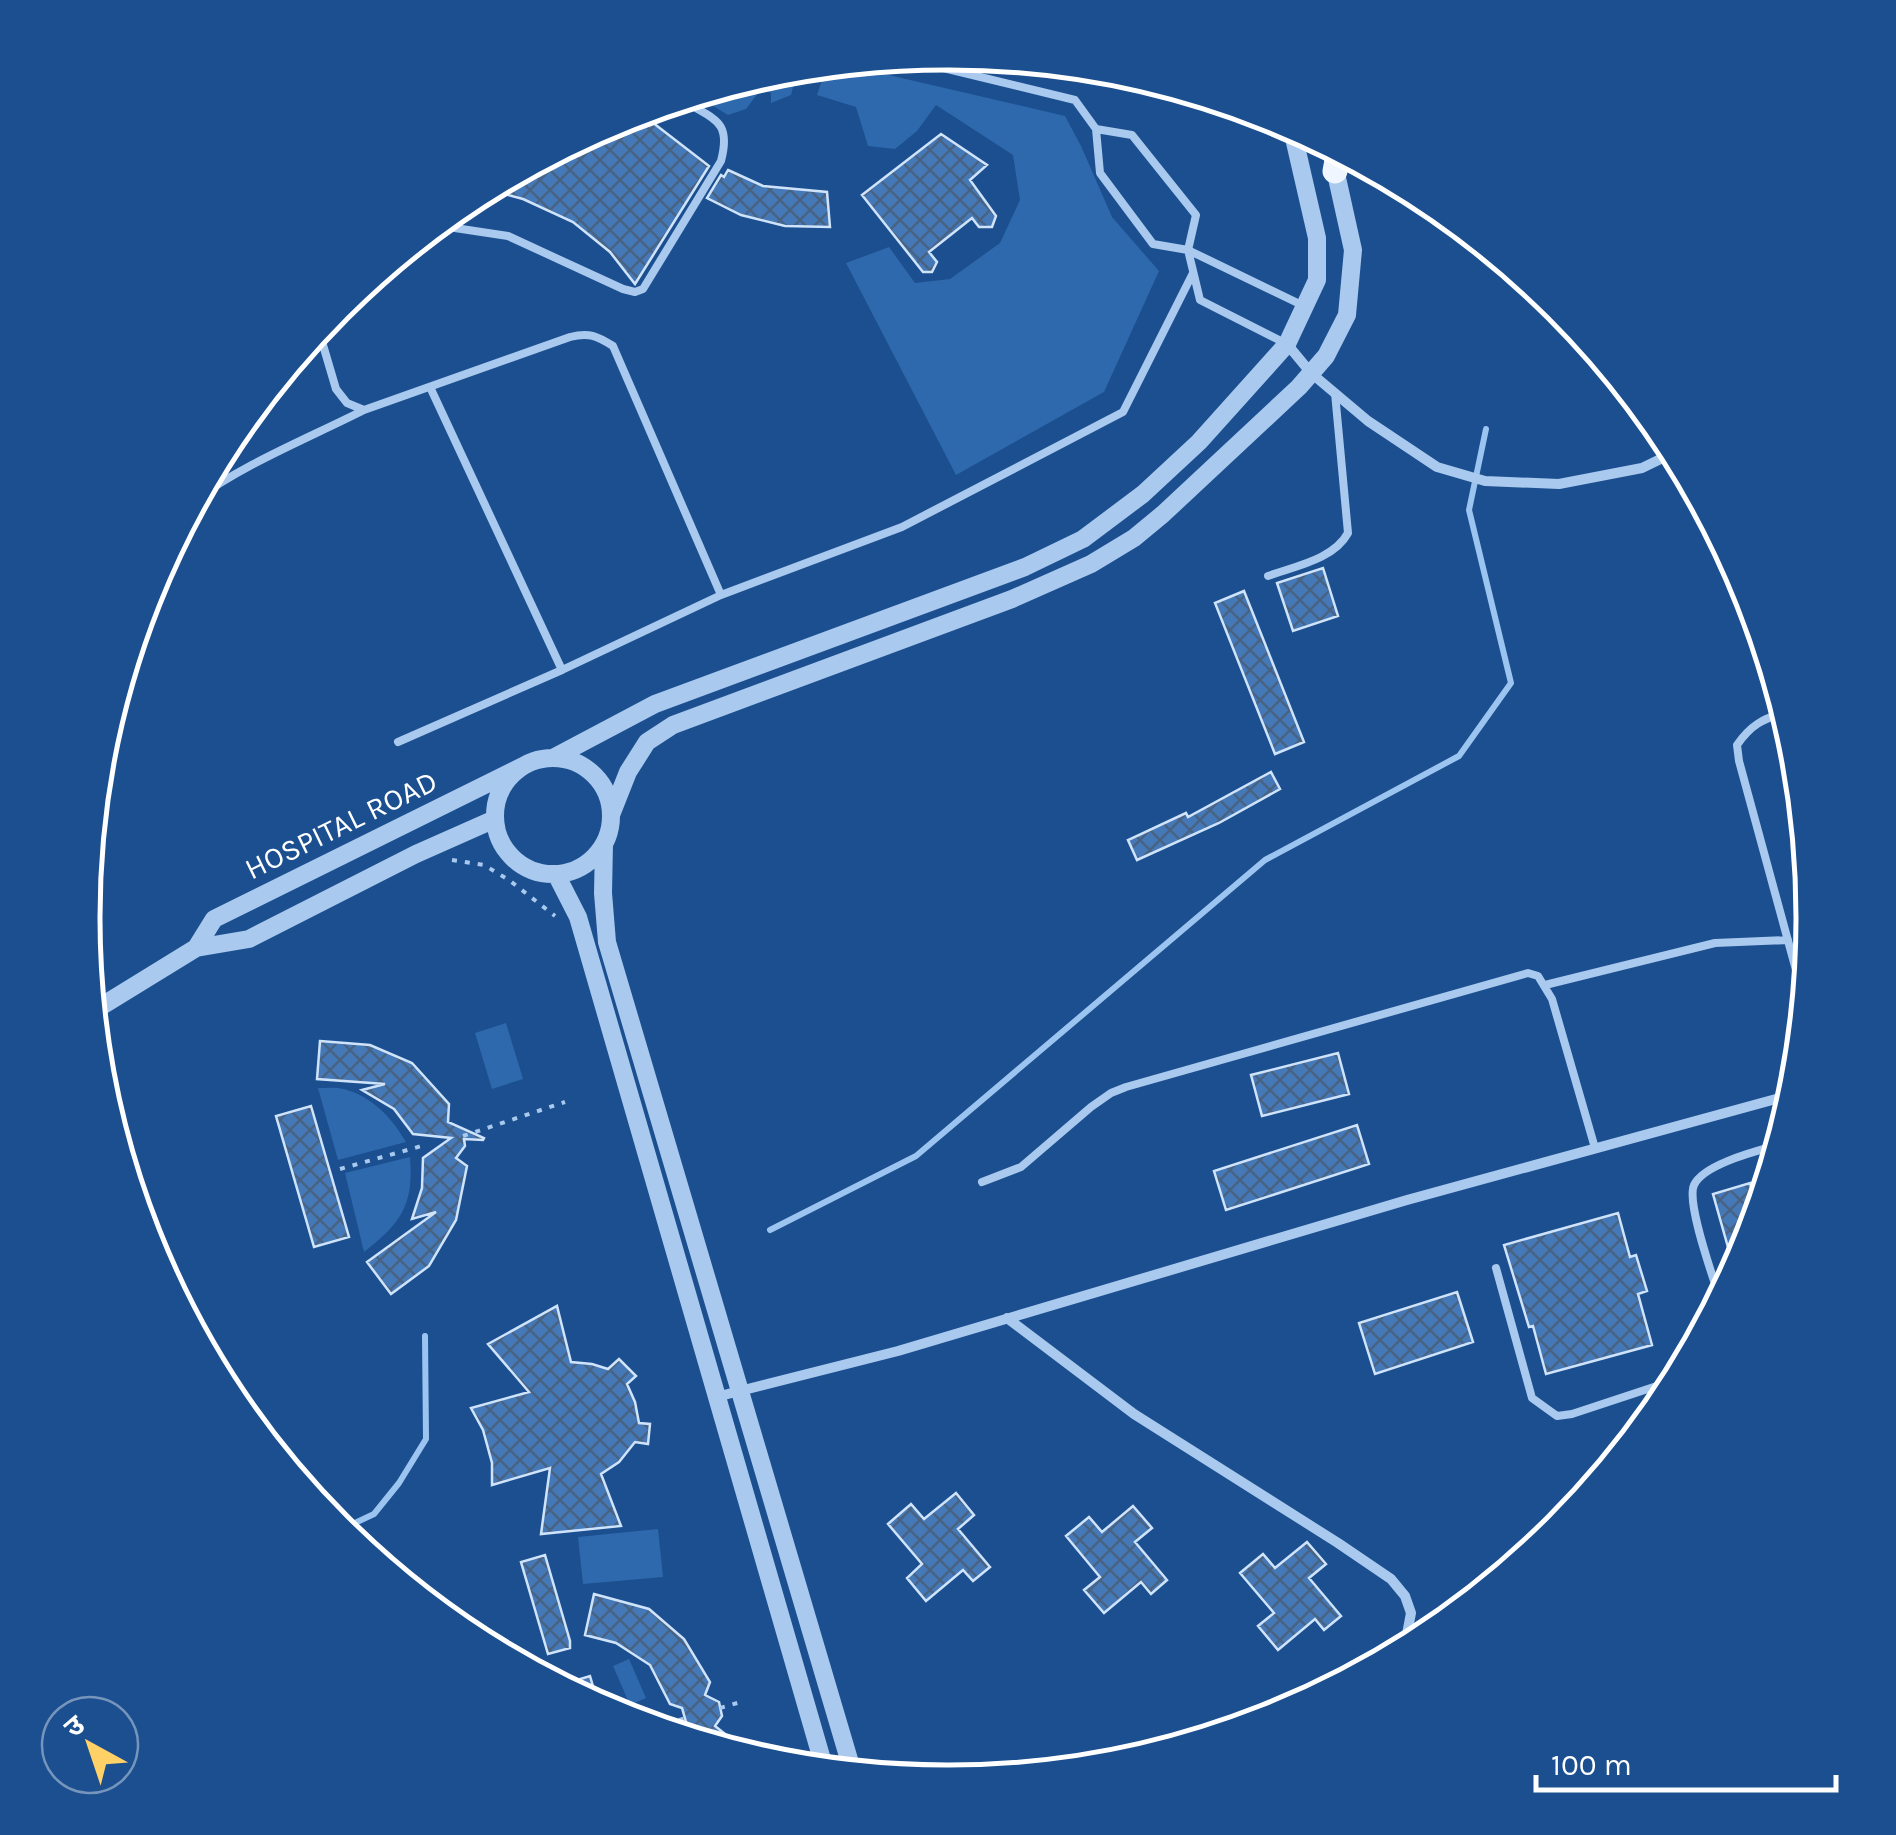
<svg xmlns="http://www.w3.org/2000/svg" width="1896" height="1835" viewBox="0 0 1896 1835" font-family="Karla,'Noto Sans Devanagari',sans-serif">
	<style>
		.grass { fill: #2e69ad }
		.lines { fill: none; stroke-linecap: round; stroke-linejoin: round }
		.stream { stroke: #9cc4f0; stroke-width: 6 }
		.building { fill: url(#building-cross-hatch); stroke: #cfe3fa; stroke-width: 2.5 }
		.path { stroke: #a9c9ee; stroke-width: 4; stroke-dasharray: 5 8; stroke-linecap: butt }
		.service { stroke: #a9c9ee; stroke-width: 8 }
		.minor { stroke: #a9c9ee; stroke-width: 10 }
		.tertiary { stroke: #a9c9ee; stroke-width: 18 }
		.primary { stroke: #f0f6ff; stroke-width: 25 }
		.labels { text-anchor: middle; stroke-width: 8; stroke-linejoin: round; paint-order: stroke }
		.street-label { font-size: 30px; fill: #fff; stroke: #1b4f8f }
		.rim { fill: none; stroke: #fff; stroke-width: 5 }
	</style>
	<defs>
		<pattern id="building-cross-hatch" width="8" height="8" patternUnits="userSpaceOnUse" patternTransform="scale(2.5)"><rect width="8" height="8" fill="#4478b7"/><path d="M0 0l8 8M0 8l8-8" fill="none" stroke="#486282"/></pattern>
	</defs>
	<rect width="100%" height="100%" fill="#1b4f8f"/>
	<path class="grass" d="M837,63L1065,116L1081,146L1112,217L1159,271L1104,392L956,475L846,263L889,247L915,283L950,279L1000,243L1020,200L1013,155L936,105L917,131L895,149L868,146L856,107L817,95L827,64Z
		M798,67L791,95L771,103V93L762,88L746,109L728,115L695,95L780,69Z
		M506,1023L523,1079L492,1089L475,1033Z
		M318,1088C326,1088 336,1087 344,1089C373,1097 392,1118 406,1142L338,1160Z
		M410,1157C414,1205 401,1223 364,1252L345,1173Z
		M658,1529L663,1577L583,1584L578,1537Z
		M629,1659L646,1698L630,1705L613,1666Z"/>
	<g class="lines">
		<path class="stream" d="M770,1230L916,1156L1265,860L1459,756L1511,683L1469,510L1486,429
			M338,1531L374,1514L399,1483L426,1439L425,1336"/>
	</g>
	<path class="building" d="M639,112L709,166L635,284L610,252L573,222L523,199L485,189L618,118Z
		M941,134L987,165L970,180L996,216L992,227H979L972,218L929,252L937,262L932,272H923L862,195Z
		M728,170L763,186L827,192L830,227L785,226L741,215L707,198L721,175L724,177Z
		M1323,568L1338,616L1293,631L1277,583Z
		M1244,591L1304,742L1275,754L1215,603Z
		M1271,772L1280,789L1219,823L1137,860L1128,840L1186,813L1188,817Z
		M320,1041L370,1045L412,1063L449,1104L448,1122L484,1138L483,1140L464,1139L465,1146L456,1158L467,1166L456,1220L429,1266L391,1294L367,1262L436,1212L412,1219L422,1188L423,1158L451,1138L413,1134L394,1109L362,1090L385,1084L317,1079Z
		M1338,1053L1349,1094L1262,1116L1251,1075Z
		M311,1106L349,1237L314,1247L276,1116Z
		M1357,1125L1369,1164L1226,1210L1214,1171Z
		M1750,1183L1758,1212L1747,1249L1735,1272L1713,1194Z
		M1618,1213L1630,1257L1636,1255L1647,1291L1638,1294L1652,1345L1546,1374L1533,1326L1529,1327L1504,1245Z
		M1457,1292L1473,1342L1375,1374L1359,1323Z
		M557,1306L571,1362L592,1364L608,1369L619,1359L636,1376L627,1384L635,1402L639,1423L650,1424L648,1444L635,1442L619,1462L601,1474L621,1526L541,1534L550,1468L492,1485V1463L483,1430L471,1408L529,1392L488,1344Z
		M956,1493L974,1515L958,1529L990,1567L973,1581L963,1570L926,1601L907,1578L922,1564L888,1524L911,1504L924,1519Z
		M1133,1506L1152,1528L1135,1542L1167,1580L1151,1594L1141,1582L1104,1613L1084,1590L1100,1577L1066,1536L1089,1517L1102,1532Z
		M1307,1542L1326,1564L1309,1578L1341,1616L1324,1630L1315,1619L1278,1650L1258,1626L1274,1613L1240,1573L1263,1554L1275,1568Z
		M545,1555L570,1641V1648L548,1654L521,1562Z
		M594,1594L649,1609L684,1639L710,1682L705,1695L719,1702L722,1716L715,1726L725,1734L726,1750L684,1737L688,1729L682,1708L670,1704L650,1665L616,1643L585,1635Z
		M590,1676L599,1707L574,1694L577,1680Z"/>
	<g class="lines">
		<path class="path" d="M452,860L484,865L509,880L555,916
			M463,1136L565,1102
			M340,1169L425,1145
			M720,1708L744,1701
			M654,1728L686,1718"/>
		<path class="service" d="M898,57L1075,100L1096,129L1132,135L1196,215L1188,250L1306,307
			M1096,129L1100,173L1153,244L1188,250L1200,300L1287,344
			M435,225L508,236L623,289L635,292L643,289L721,161C732,119 713,120 681,99
			M318,328L336,389L347,403L364,410L570,337C589,332 597,336 613,346L721,595
			M430,387L562,670
			M194,501C241,465 311,437 364,410
			M1268,576C1296,566 1334,559 1348,533L1335,393
			M1785,713C1763,718 1750,726 1737,745L1739,761L1805,1003
			M398,742L562,670L721,595L902,527L1123,412L1193,273
			M98,763L100,762
			M1545,985L1715,943L1788,940
			M982,1182L1021,1167L1091,1107L1111,1093L1126,1087L1528,973L1538,976L1552,999L1595,1148
			M1496,1268L1532,1398L1557,1416L1572,1414L1678,1379
			M1720,1299C1713,1277 1686,1203 1694,1185C1704,1164 1757,1151 1778,1145"/>
		<path class="minor" d="M1287,344L1311,373L1368,421L1437,467L1485,481L1559,484L1642,468L1675,452
			M1007,1318L1134,1414L1338,1543L1391,1579L1405,1596L1411,1613L1404,1650
			M716,1397L898,1351L1407,1200L1794,1094"/>
		<path class="tertiary" d="M553,758L655,704L1025,567L1083,539L1143,494L1199,442L1287,344L1317,280V238L1291,125
			M495 816a58 58 0 1 1 116 0a58 58 0 1 1-116 0Z
			M611,815L628,772L647,742L673,725L1012,599L1091,564L1134,538L1163,514L1299,387L1326,356L1347,315L1353,250L1333,160
			M604,844L603,893L607,942L853,1773
			M556,874L578,917L825,1770
			M196,948L214,919L523,766
			M92,1012L196,948L249,939L416,854L495,819"/>
		<path class="primary" d="M1335,171L1339,150"/>
	</g>
	<g class="labels">
		<g class="street-label">
			<text transform="translate(341 825) rotate(-26)" y="10">HOSPITAL ROAD</text>
		</g>
	</g>
	<path d="M0 0H1896V1835H0ZM947 70H949A847 847 0 0 1 1796 917V918A847 847 0 0 1 949 1765H947A847 847 0 0 1 100 918V917A847 847 0 0 1 947 70Z" fill="#1b4f8f" fill-rule="evenodd"/>
	<path class="rim" d="M947 70H949A847 847 0 0 1 1796 917V918A847 847 0 0 1 949 1765H947A847 847 0 0 1 100 918V917A847 847 0 0 1 947 70Z"/>
	<g transform="translate(90 1745) rotate(320)"><circle r="48" fill="#1b4f8f" stroke="#7695bc" stroke-width="2.5"/>
	<path d="M0-8L18 38L0 25L-18 38Z" fill="#ffd166"/>
	<text y="-15" font-size="28" font-weight="bold" text-anchor="middle" fill="#ffffff">उ</text>
	</g>
	<path d="M1536 1775v15h300v-15" fill="none" stroke="#ffffff" stroke-width="5"/>
	<text x="1551" y="1775" font-size="30" fill="#ffffff" stroke="#1b4f8f" stroke-width="8" paint-order="stroke">100 m</text>
</svg>
